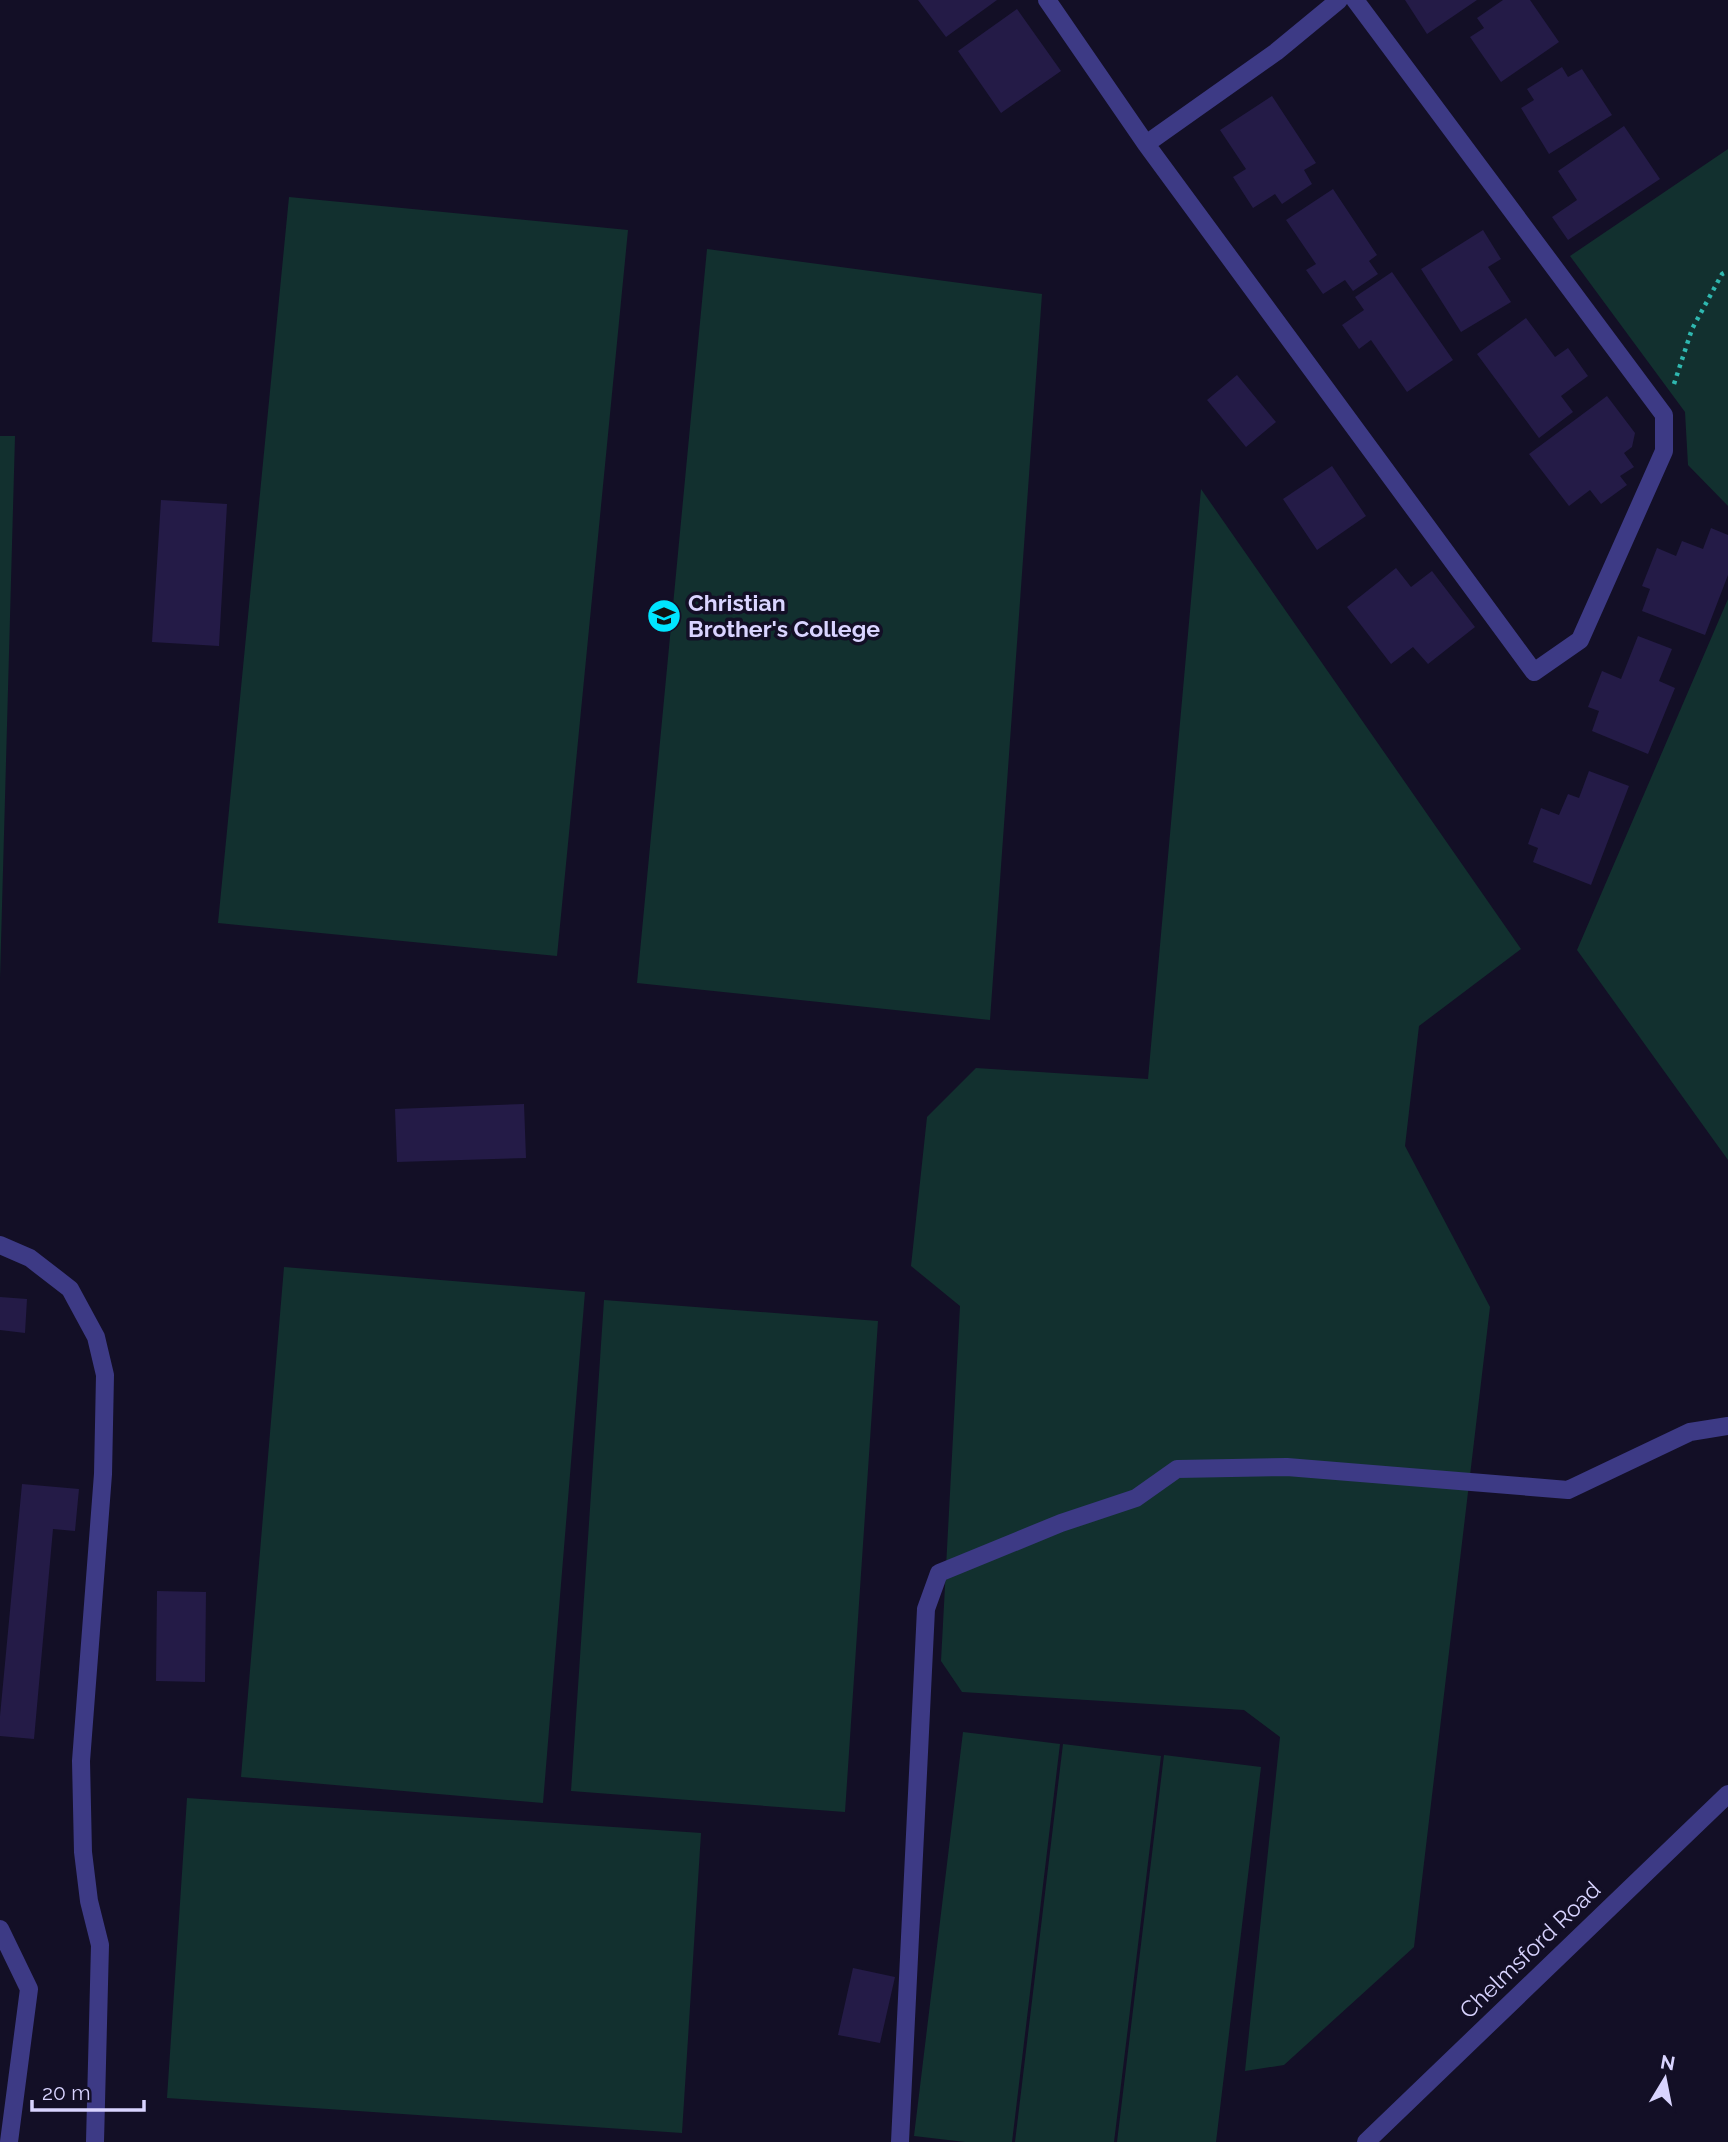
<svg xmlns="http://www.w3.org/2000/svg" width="1728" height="2142" viewBox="0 0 1728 2142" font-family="Raleway,sans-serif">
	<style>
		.green { fill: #12302f }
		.building { fill: #241b47 }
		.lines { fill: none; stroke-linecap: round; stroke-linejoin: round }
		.path { stroke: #2fb8b0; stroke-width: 4.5; stroke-dasharray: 3.5 5; stroke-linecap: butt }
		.service { stroke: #3d3a85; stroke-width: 18 }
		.minor { stroke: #3d3a85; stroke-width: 18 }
		.labels { text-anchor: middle; stroke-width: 7; stroke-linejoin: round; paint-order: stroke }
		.poi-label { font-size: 23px; font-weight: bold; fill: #d9d4ff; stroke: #130f26; text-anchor: start }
		.street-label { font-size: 23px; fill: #d9d4ff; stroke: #130f26 }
	</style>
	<rect width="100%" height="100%" fill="#130f26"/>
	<path class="green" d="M1728,149V506L1688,465L1685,412L1570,256Z
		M289,197L628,230L557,956L218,923Z
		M707,249L1042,294L990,1020L637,983Z
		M0,436H15L0,979Z
		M1201,489L1521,949L1419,1026L1405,1146L1490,1307L1414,1947L1284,2065L1245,2071L1280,1737L1244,1710L962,1692L941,1661L960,1306L911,1266L927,1117L976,1068L1148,1079Z
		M1728,599V1160L1577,950Z
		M284,1267L585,1292L543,1803L241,1777Z
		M604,1300L878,1321L845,1812L571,1791Z
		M963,1732L1060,1744L1012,2142H965L914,2136Z
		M1063,1744L1161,1756L1114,2142H1015Z
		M1164,1755L1261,1767L1216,2142H1117Z
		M187,1798L701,1833L682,2133L167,2098Z"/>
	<path class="building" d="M918,0H997L946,37Z
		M1405,0H1477L1427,34Z
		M1503,0H1530L1559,42L1501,82L1470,37L1484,28L1477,18Z
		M1017,9L1061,71L1001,113L958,51Z
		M1562,67L1568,77L1582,69L1612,115L1549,154L1521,108L1534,100L1527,89Z
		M1272,96L1316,163L1304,170L1312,184L1282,204L1275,194L1253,208L1233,177L1246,169L1220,130Z
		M1624,126L1660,179L1568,240L1552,217L1577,200L1558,171Z
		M1333,189L1377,255L1369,261L1378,274L1353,291L1345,280L1323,294L1306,270L1316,264L1286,220Z
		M1483,230L1501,259L1488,267L1511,302L1461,332L1421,269Z
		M1392,272L1453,360L1407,392L1371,340L1359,349L1342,325L1364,310L1355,297Z
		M1526,318L1555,357L1568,348L1588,376L1561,396L1573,412L1539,438L1477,354Z
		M1237,375L1276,422L1246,447L1207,400Z
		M1607,396L1635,433L1632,447L1624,453L1634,467L1620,476L1627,485L1601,504L1590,490L1569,506L1529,454Z
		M1332,466L1366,516L1317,550L1283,499Z
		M161,500L227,504L219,646L152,642Z
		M1711,528L1728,535V575L1705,635L1642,611L1650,589L1642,586L1657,548L1676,556L1682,541L1703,549Z
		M1396,568L1411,587L1432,571L1475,627L1428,664L1413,647L1391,664L1347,607Z
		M1638,636L1672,649L1659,681L1675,688L1648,754L1592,731L1599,711L1588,707L1602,671L1621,679Z
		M1589,771L1629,786L1591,885L1533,862L1538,848L1528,844L1541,808L1559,815L1568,794L1579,798Z
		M524,1104L526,1158L397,1162L395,1109Z
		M0,1297L27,1299L25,1333L0,1330Z
		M22,1484L79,1489L75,1531L53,1529L34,1739L0,1736V1716Z
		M157,1591L206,1592L205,1682L156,1681Z
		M853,1968L895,1977L880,2043L838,2035Z"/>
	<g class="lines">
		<path class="path" d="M1674,384L1692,329L1722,274L1728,271"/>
		<path class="service" d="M0,1245L30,1258L70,1289L96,1337L105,1375L103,1474L81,1761L83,1852L89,1901L100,1945L95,2142
			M0,1929L29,1989L9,2142
			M900,2142L926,1609L939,1573L1061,1523L1136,1498L1177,1469L1287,1467L1568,1490L1690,1432L1728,1426"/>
		<path class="minor" d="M1047,0L1146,144L1534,672L1580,640L1664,451V415L1355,0
			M1146,144L1276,52L1339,0
			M1366,2142L1728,1794"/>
	</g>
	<defs>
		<g id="school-disc" transform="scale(1.75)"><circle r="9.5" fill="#00e5ff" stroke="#130f26"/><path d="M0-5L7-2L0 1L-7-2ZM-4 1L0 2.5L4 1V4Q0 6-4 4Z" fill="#111"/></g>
	</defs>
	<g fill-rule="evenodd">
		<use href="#school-disc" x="664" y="616"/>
	</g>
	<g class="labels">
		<g class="poi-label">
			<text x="688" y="611">Christian<tspan x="688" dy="26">Brother's College</tspan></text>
		</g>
		<g class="street-label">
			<text transform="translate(1530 1950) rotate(-44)" y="8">Chelmsford Road</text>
		</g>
	</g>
	<g transform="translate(1665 2079) rotate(10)" stroke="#130f26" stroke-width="5" paint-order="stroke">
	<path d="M0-5L12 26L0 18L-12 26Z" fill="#d9d4ff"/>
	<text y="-10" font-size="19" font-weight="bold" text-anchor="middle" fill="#d9d4ff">N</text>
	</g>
	<path d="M32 2100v10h112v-10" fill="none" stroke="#d9d4ff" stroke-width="3.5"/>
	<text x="42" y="2100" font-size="21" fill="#d9d4ff" stroke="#130f26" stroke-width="5" paint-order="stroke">20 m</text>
</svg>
